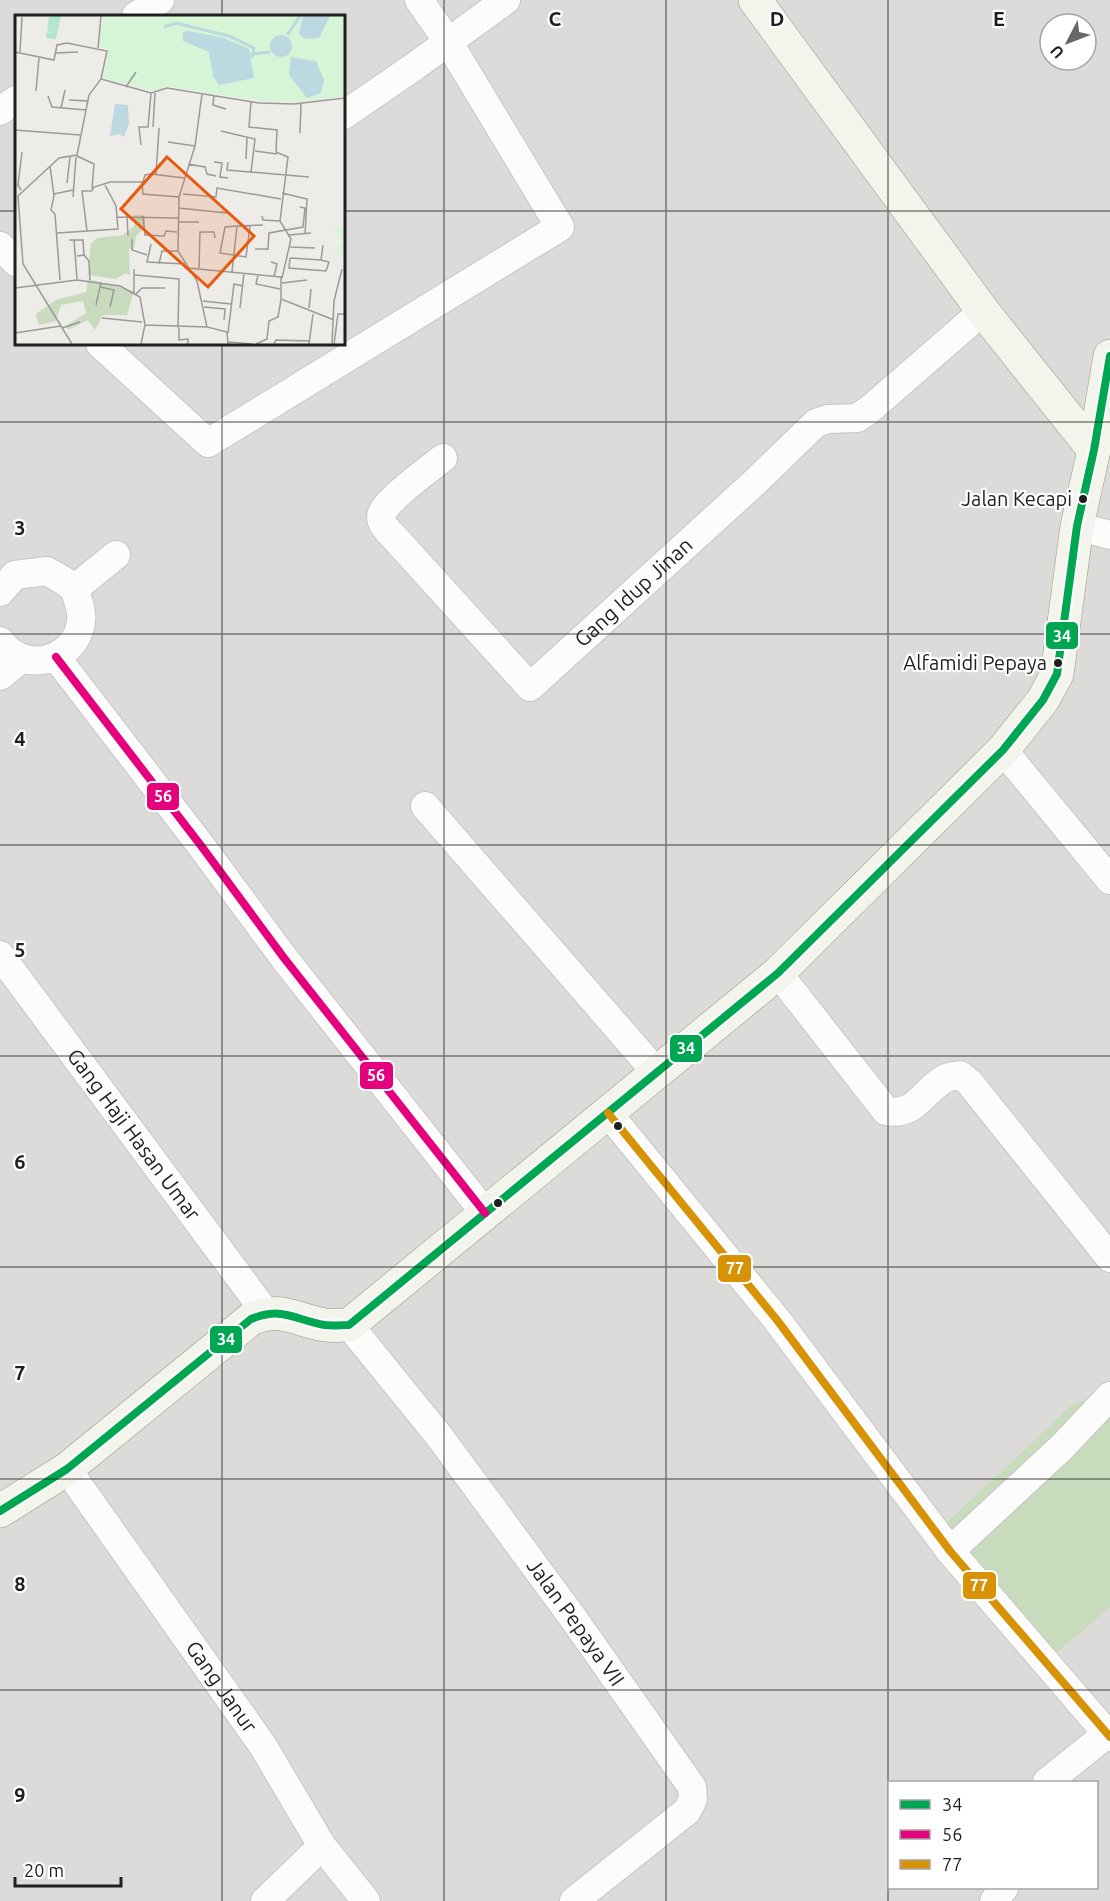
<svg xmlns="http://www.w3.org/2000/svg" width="1110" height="1901" viewBox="0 0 1110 1901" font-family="Ubuntu,sans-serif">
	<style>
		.residential { fill: #dddbd9; fill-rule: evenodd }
		.forest { fill: #c8dcbd }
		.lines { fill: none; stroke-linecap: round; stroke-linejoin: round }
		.street-casing { stroke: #c6c6c4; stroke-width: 30 }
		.secondary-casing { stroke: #969880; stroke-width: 34 }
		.street { stroke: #fcfcfc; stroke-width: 28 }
		.secondary { stroke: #f3f4eb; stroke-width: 33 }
		.bus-1-casing { stroke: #fff; stroke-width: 12 }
		.bus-2-casing { stroke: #fff; stroke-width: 12 }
		.bus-3-casing { stroke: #fff; stroke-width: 12 }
		.bus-1 { stroke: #00a651; stroke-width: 8 }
		.bus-2 { stroke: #e5007d; stroke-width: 8 }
		.bus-3 { stroke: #d79205; stroke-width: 8 }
		.grid { fill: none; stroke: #1f1f1f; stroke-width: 1.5; stroke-opacity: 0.55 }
		.bus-dot { fill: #1f1f1f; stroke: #fff; stroke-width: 2 }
		.labels { text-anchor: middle; stroke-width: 4.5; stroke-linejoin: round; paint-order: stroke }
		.bus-label { font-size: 20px; fill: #1f1f1f; stroke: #fff; text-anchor: end }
		.street-label { font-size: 21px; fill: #1f1f1f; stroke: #fff }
		.inset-river { fill: none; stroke: #bcd8e1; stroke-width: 3 }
		.inset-road { fill: none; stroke: #9b9a98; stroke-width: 1.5 }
		.view { fill: #e8590c; fill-opacity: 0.15; stroke: #e8590c; stroke-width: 3 }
		.inset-edge { fill: none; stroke: #1f1f1f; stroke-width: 3 }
		.grid-label { font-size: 20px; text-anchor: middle; font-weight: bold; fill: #1f1f1f; stroke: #fff; stroke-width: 4.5; stroke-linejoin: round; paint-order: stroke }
		.line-badge { stroke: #fff; stroke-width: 2 }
		.badge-label { font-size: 16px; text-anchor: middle; font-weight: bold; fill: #fff }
	</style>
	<rect width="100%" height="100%" fill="#eeece8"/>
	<path class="residential" d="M0,0H1110V1901H0ZM16,16H344V344H16ZM1050,24H1086V60H1050ZM890,1782H1096V1888H890Z"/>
	<path class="forest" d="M1110,1398V1607L1038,1669L925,1543L1075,1402Z"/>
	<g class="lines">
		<g class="street-casing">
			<g id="street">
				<path d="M136,16L160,0"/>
				<path d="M0,111L16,100"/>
				<path d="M344,115L415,66L506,0"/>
				<path d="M0,246L16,262"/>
				<path d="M100,344L208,443L560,227L449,43L419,0"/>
				<path id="s1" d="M443,458C432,467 380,504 381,517C381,524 388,531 393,536L530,687L755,482L816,423L828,419L857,418L869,410L983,311"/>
				<path d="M1077,526L1110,535"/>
				<path d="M74,589L116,555"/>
				<path d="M0,592L15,575L47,571C55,576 69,582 74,590C77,593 77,600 79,603C94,651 30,683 0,641"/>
				<path d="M56,657L202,847L284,958L485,1213"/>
				<path d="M0,676L21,659"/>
				<path d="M1003,750L1110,880"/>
				<path d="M425,806L657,1073"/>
				<path id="s2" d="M0,955L266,1313"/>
				<path d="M778,973L886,1111C916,1117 923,1090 946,1078C950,1076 956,1076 960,1075L969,1082L1110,1258"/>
				<path d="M608,1113L777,1320L950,1551L1110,1737"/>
				<path id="s3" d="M349,1325L439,1436L573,1618L692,1787L693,1799L687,1811L574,1901"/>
				<path id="s4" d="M67,1469L263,1746L322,1846L366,1901"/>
				<path d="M950,1551L1062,1447L1110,1396"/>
				<path d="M1047,1782L1107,1734"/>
				<path d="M265,1901L322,1846"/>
				<path d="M994,1901L1004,1888"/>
			</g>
		</g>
		<g class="secondary-casing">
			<path id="secondary" d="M755,0L983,311L1094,450
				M0,1511L67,1469L251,1319C284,1306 294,1320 325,1325C333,1326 341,1325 349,1325L778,973L1003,750L1043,700L1057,674L1077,526L1094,450L1110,356"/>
		</g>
		<use href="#street" class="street"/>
		<use href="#secondary" class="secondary"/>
		<g class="bus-1-casing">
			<path id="bus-1" d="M0,1511L67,1469L251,1319C284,1306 294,1320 325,1325C333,1326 341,1325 349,1325L778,973L1003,750L1043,700L1057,674L1077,526L1094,450L1110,356"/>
		</g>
		<g class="bus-2-casing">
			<path id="bus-2" d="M56,657L202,847L284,958L485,1213"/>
		</g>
		<g class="bus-3-casing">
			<path id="bus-3" d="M608,1113L777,1320L950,1551L1110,1737"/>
		</g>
		<use href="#bus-1" class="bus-1"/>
		<use href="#bus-2" class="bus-2"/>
		<use href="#bus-3" class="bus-3"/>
	</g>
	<path class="grid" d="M222,0V16M444,0V1901M666,0V1901M888,0V1901M0,211H16M344,211H1110M222,344V1901M0,422H1110M0,634H1110M0,845H1110M0,1056H1110M0,1267H1110M0,1479H1110M0,1690H1110"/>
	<g class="bus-dot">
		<circle cx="1083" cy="499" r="5"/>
		<circle cx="1058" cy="663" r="5"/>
		<circle cx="618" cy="1126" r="5"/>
		<circle cx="498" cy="1203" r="5"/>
	</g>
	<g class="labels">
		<g class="bus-label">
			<text x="1072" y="506">Jalan Kecapi</text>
			<text x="1047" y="670">Alfamidi Pepaya</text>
		</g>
		<g class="street-label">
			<text dy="7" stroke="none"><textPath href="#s1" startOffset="454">Gang Idup Jinan</textPath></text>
			<text dy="7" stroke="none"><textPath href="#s2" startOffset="224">Gang Haji Hasan Umar</textPath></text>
			<text dy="7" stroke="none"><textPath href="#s3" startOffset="374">Jalan Pepaya VII</textPath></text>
			<text dy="7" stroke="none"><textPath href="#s4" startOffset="267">Gang Janur</textPath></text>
		</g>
	</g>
	<g transform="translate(15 15)">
		<rect width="330" height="330" fill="#eeece8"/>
		<path d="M119,200H130V213L121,221L119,233L114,234L115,260L110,258L101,264L73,260L76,228L82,223L108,220L119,211ZM73,264L119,276L112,300H88L80,315L73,305L53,315L51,311L71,298L68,286L46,290L41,306L24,310L21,299L41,285L71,277Z" fill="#c8dcbd"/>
		<path d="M88,1H330V81L280,87L241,85L149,71L145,77L99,66L88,62L94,34L84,32ZM330,211V245L319,235L328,228L319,212Z" fill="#d6f4d6"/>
		<path d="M34,1H46L41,24L31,23L32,17L40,18L32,16Z" fill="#b4e5d0"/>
		<path d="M288,1H315L304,23L290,24L284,19ZM173,16L209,23L234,34L239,63L204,70L198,61L194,37L168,26V17ZM255 31a11 11 0 1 1 22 0a11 11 0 1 1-22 0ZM276,42L301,46L309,65L306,78L292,83L274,60ZM100,89L113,90L114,109L109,122L105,119L95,121Z" fill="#bcd8e1"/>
		<path class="inset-river" d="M149,12L161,8L214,21L239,33L237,43M272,20L285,1M236,39L255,37"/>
		<path class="inset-road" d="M83,33L86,1M0,37L39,45L42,30L52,28L92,36L86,64L74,80L62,140L44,143L3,181L8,249L57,329M5,37L7,2M41,38L63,37M86,64L136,78L152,73L244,88L279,89L330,83M111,72L121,57M21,76L24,43M187,79L180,131L164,182L163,236L182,266L192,312L212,317L213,329M199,80L198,90L211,94M33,81L37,92L71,95M54,85L73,86M236,86L234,112L262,115L261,137L273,142L265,206L276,224L267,263M46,93L50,75M138,112L140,78M0,115L65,120M206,116L240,124L236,157M285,118L286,88M153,127L180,131M126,130L124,112H133L136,78M240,136L262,139M62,141L79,149L77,174M231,144L232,123M199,147L207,148L205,162L213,163M213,147L212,155L294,162M173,149L190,152L192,159L201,161M35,151L39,181L36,195L40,199L45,265M141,159L144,113M128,167L130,160L136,159L169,163M52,168L55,142M6,175L3,170L7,137M77,176L79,172L95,167H127L128,179L164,182M267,178L292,184L290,219M39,179L58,175M168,179L201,182L202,173L266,184M58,182L61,142M163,193L212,198L206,197M112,200L113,221M128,201L130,220L149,221L151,216L162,217M247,201L248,205L265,206M102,202L163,203M163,207H184M235,211L231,242L205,238L210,212L223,211L248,210M72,216L67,176H77M42,218L103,214L101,191L90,170M274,220L296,218M117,224V235L132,240M54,225H68L69,240L62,241M59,225L62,264M136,229L132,247L170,249M275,232L300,233M240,234H253L254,218L288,212L290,193L285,192M69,240L74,246L75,265M275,243L274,253L311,256L314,247L306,245M275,243L306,245L308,230M256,247L262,249L259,262M144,249L147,236H163M173,253L266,262V284L319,305M184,253L185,217H199L200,223M217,257L222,211M120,260L164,264L163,313M243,260L241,269L265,274M267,268L292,265M85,272L99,275L95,292M0,273L62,265L105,271L125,282L130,310M119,278V254M121,279L127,273H150M188,286L216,289M81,290L86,267M189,292L210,294L209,305M225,293L229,258M294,293L296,274M87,303L127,307M130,310L192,312M47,313L65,307M164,313V325L173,324V329M0,318L46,311M213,318L219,269L228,271M213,327L237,329M126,329L130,310M241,329L252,324L254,306L263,302L266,285M259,329L261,325L294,326M294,329L298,299M317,329L319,286L327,254M319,329L323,299H330"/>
		<path class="view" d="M152,142L239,221L193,272L106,194Z"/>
		<rect width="330" height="330" class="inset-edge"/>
	</g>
	<g class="grid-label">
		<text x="555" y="26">C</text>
		<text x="777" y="26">D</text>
		<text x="999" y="26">E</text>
		<text x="20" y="535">3</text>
		<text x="20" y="746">4</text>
		<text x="20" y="957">5</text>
		<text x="20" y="1169">6</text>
		<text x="20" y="1380">7</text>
		<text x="20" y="1591">8</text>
		<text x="20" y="1802">9</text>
	</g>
	<g class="line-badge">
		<rect x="1045" y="621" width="34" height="29" rx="6" fill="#00a651"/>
		<rect x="146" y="782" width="34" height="29" rx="6" fill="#e5007d"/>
		<rect x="669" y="1034" width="34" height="29" rx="6" fill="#00a651"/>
		<rect x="359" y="1061" width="35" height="29" rx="6" fill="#e5007d"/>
		<rect x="717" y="1254" width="35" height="29" rx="6" fill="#d79205"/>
		<rect x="209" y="1325" width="34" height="29" rx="6" fill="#00a651"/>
		<rect x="962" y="1571" width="35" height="29" rx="6" fill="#d79205"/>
	</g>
	<g class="badge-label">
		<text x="1062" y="642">34</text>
		<text x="163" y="802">56</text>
		<text x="686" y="1054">34</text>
		<text x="376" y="1081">56</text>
		<text x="735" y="1274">77</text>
		<text x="226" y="1345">34</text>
		<text x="979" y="1591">77</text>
	</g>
	<rect x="888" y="1781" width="210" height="108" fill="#ffffff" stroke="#a5a5a5" stroke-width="1.5"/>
	<rect x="900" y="1800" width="30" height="9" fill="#00a651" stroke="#a5a5a5" stroke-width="1.5"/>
	<text x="942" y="1811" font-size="18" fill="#1f1f1f">34</text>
	<rect x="900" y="1830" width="30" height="9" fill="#e5007d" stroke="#a5a5a5" stroke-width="1.5"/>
	<text x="942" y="1841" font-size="18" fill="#1f1f1f">56</text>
	<rect x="900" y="1860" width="30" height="9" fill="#d79205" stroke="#a5a5a5" stroke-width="1.5"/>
	<text x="942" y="1871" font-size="18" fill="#1f1f1f">77</text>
	<g transform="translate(1068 42) rotate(228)"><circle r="28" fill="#ffffff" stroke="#a5a5a5" stroke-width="1.5"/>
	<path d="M0-4.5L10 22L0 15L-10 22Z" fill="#676765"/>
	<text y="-9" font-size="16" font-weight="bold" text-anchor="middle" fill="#1f1f1f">U</text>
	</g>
	<path d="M15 1877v9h106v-9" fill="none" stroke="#1f1f1f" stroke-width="3"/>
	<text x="24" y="1877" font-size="18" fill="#1f1f1f" stroke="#ffffff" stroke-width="4.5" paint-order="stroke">20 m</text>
</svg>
